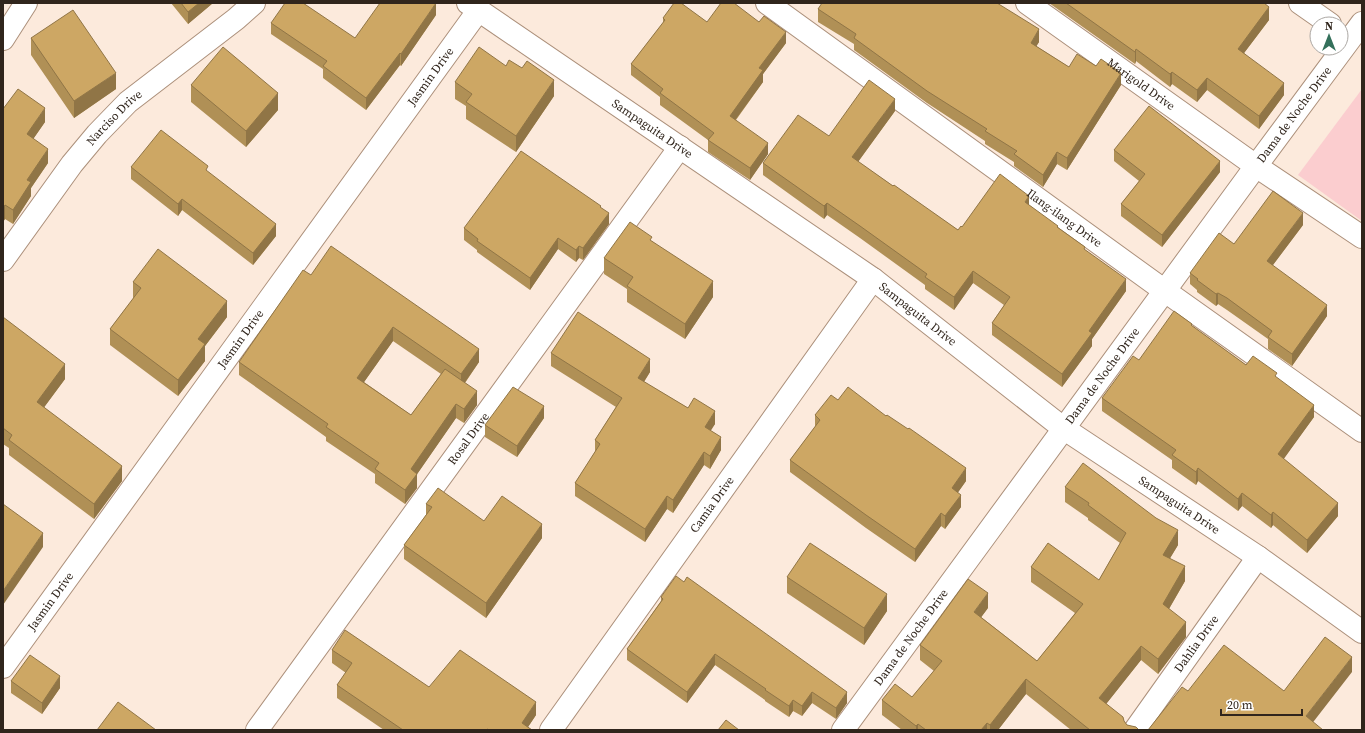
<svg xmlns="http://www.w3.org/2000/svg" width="1365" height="733" viewBox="0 0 1365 733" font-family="'Source Serif 4',serif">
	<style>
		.green { fill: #fbcdcf }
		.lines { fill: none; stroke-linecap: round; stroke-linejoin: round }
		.minor-casing { stroke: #ac907b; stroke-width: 24 }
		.minor { stroke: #fff; stroke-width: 22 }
		.wall { fill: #b09056; fill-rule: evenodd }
		.shaded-wall { fill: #907546 }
		.building { fill: #cda764; stroke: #907546 }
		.labels { text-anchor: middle; stroke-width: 3.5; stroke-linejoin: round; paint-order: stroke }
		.street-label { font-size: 12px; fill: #30251c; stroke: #fff }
	</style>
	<rect width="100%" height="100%" fill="#fceadc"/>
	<path class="green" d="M1362,89V221L1298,175Z"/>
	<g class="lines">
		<g class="minor-casing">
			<g id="minor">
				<path id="s1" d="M468,3L873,279L1063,428L1258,557L1362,632"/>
				<path id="s2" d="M767,3L1165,291L1362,431"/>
				<path id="s3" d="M1027,3L1256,166L1362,237"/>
				<path d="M1300,3L1330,24"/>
				<path d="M3,39L26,3"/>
				<path id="s4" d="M3,260L72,164L97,134L128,102L236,19L254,3"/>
				<path id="s5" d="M3,667L478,11"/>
				<path id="s6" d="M257,730L680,147"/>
				<path id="s7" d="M551,730L873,279"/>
				<path id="s8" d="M843,730L1256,166L1362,23"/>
				<path id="s9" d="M1135,730L1258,557"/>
			</g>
		</g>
		<use href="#minor" class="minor"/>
	</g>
	<path class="wall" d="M171,3H213L188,24Z
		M1049,3H1264L1269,20L1244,53L1284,95L1259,129L1207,90L1197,102L1172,84L1170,87L1136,61L1135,64Z
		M818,9L1039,42L1036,46L1069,67L1121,85L1067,170L1057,164L1043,187L1014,166V162L985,144V141L927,103L854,50V44L818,22Z
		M436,15L401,66L400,65L366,110L323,78V69L271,34V23L355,38Z
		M663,18L707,22L786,43L763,74V82L736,120L768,154L750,180L708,152V140L660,105V97L631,75V64L663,23Z
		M31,38L116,89L74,118L31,55Z
		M506,66L554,96L516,152L466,119V106L455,99V82Z
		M191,85L278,110L246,147L191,102Z
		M3,109L45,122L33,139L48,163L31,188V196L13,224L5,219L3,222Z
		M895,111L858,162L958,230L962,227L1029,205L1085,250L1126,291L1092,339V346L1062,387L992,335V323L1004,305L973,283L954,310L925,289V285L860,238L827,215L824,219L763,175V163Z
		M1114,150L1220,172L1162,247L1121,216V204L1139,181L1114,161Z
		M131,167L208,172L276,236L253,265L182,210L178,216L131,179Z
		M601,208L609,224L583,260L579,258L576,262L558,249L530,290L477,252V250L464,240V228Z
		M1303,225L1272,266L1327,316L1292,366L1268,349V339L1227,310L1218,304L1216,306L1197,292V290L1190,284V273L1234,244Z
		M652,241L713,297L685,339L627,302V289L604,274V258Z
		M311,275L479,362L465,383L477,405L464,423L456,418L417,474V488L405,504L375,483V474L326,441V437L239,375V362ZM393,341L441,374L411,415L364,382Z
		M133,282L227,317L205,346V361L178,396L110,345V329L133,299Z
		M3,317L65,379L44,407L122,481L94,519L9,455V448L3,444Z
		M1192,326L1246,365L1277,378L1314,417L1283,459L1338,516L1307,553L1273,525L1271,528L1242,506L1238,511L1198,481L1196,485L1172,468V460L1102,411V398Z
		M551,353L650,372L644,382L715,424L710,430L721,450L710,469L704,465L673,513L667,509L645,542L575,496V483L595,452V440L616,407L551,366Z
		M838,400L966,481L958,492L961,507L945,529L941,526L915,562L866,528L790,472V460L815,427V415Z
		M544,418L517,457L485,437V425Z
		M1065,487L1178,545L1170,558L1185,581L1169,609L1186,637L1158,674L1141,660L1106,704L1127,725L1139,730H1071L1026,694L998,730H902L882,715V700L912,697L934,671L920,660V645L988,608L981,617L1037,661L1075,613L1031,582V567L1099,580L1120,543L1088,520V518L1065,502Z
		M426,504L542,538L486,618L404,559V545L426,515Z
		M787,577L887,611L864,645L787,593Z
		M661,597L847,703L836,719L812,703L802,716L793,711L789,717L765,701V700L715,665L687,703L627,660V649L661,601Z
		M332,650L429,687L536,715L528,727L532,730H384L337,698V685L346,673L332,663Z
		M11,681L60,688L42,714L11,693Z"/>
	<path class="shaded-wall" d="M199,3H213L188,24V12Z
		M436,3V15L401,66V54Z
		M1269,7V20L1238,61V49Z
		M1039,29V42L1031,55V43Z
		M786,32V43L763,74V82L730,127V116L759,68Z
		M1136,49V61L1135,64V52Z
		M400,53V65L366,110V98Z
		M1172,72V84L1170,87V74Z
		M116,73V89L74,118V101Z
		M1121,73V85L1067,170V158Z
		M1207,78V90L1197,102V90Z
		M554,80V96L516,152V136Z
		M1284,83V95L1259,129V116Z
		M278,93V110L246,147V131Z
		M895,99V111L852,170V157Z
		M45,108V122L27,148V134Z
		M768,143V154L750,180V168Z
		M48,149V163L31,188V196L13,224V210L27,180Z
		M1057,152V164L1043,187V175Z
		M1220,161V172L1162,247V235Z
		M1029,196V208L1025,202Z
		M182,199V210L178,216V204Z
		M827,203V215L824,219V206Z
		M5,205V219L3,222V208Z
		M609,213V224L583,260V248Z
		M1303,213V225L1267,273V261Z
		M276,224V236L253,265V253Z
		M558,238V249L530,290V278Z
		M579,246V258L576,262V250Z
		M973,271V283L954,310V297Z
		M1126,279V291L1092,339V346L1062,387V374L1089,331Z
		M713,281V297L685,339V324Z
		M1218,293V304L1216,306V294Z
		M227,301V317L205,346V361L178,396V380L198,339Z
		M1327,305V316L1292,366V354Z
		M393,327V341L357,392V378Z
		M479,349V362L461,388V374Z
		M650,359V372L638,391V378Z
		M65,364V379L37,417V402Z
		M477,391V405L464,423V409Z
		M456,404V418L411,483V469Z
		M1314,405V417L1278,467V454Z
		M544,406V418L517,457V446Z
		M715,411V424L705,440V427Z
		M721,437V450L710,469V456Z
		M704,452V465L673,513V500Z
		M122,466V481L94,519V504Z
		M966,468V481L952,501V488Z
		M1198,468V481L1196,485V472Z
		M417,474V488L405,504V490Z
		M1242,493V506L1238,511V499Z
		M961,495V507L945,529V516Z
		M667,496V509L645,542V529Z
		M1338,503V516L1307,553V540Z
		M1273,512V525L1271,528V515Z
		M941,513V526L915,562V549Z
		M542,524V538L486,618V603Z
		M1178,530V545L1163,570V555Z
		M43,533V547L3,605V591Z
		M1185,566V581L1163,619V604Z
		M988,593V608L974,627V612Z
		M887,594V611L864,645V628Z
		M1186,622V637L1158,674V659Z
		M1141,646V660L1099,713V698Z
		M715,654V665L687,703V692Z
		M1352,657V672L1307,730L1306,716Z
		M60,676V688L42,714V703Z
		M1026,679V694L998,730H990V725Z
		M812,692V703L802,716V706Z
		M847,692V703L836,719V708Z
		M793,700V711L789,717V706Z
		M536,702V715L526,730L522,723Z
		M987,723V730H981Z
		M918,724V730H916V726Z"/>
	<path class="building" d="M181,3H199L188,12Z
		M285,3H303L355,38L380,3H436L401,54L400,53L366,98L323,66L327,61L271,23Z
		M674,3H681L707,22L721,3H734L759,22L764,16L786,32L759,68L763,70L730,116L768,143L750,168L708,140L714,133L660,93L663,89L631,64L665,20L663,18Z
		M822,3H997L1039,29L1031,43L1069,67L1077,54L1096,66L1101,59L1121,73L1067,158L1057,152L1043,175L1014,154L1017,151L985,131L987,129L927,91L854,38L856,34L818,9Z
		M1066,3H1264L1269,7L1238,49L1284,83L1259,116L1207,78L1197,90L1172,72L1170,74L1136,49L1135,52Z
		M73,10L116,73L74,101L31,38Z
		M223,47L278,93L246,131L191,85Z
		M479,47L506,66L509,60L522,68L527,61L554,80L516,136L466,102L472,94L455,82Z
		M869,80L895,99L852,157L893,186L894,185L958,230L961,226L962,227L1000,174L1029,196L1025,202L1058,226L1057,227L1085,247L1084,249L1126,279L1089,331L1092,333L1062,374L992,323L1010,297L973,271L954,297L925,277L927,274L860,226L827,203L824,206L763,163L798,115L829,136Z
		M18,89L45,108L27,134L48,149L27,180L31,182L13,210L5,205L3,208V109Z
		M1149,106L1220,161L1162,235L1121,204L1145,174L1114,150Z
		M161,130L208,166L206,170L276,224L253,253L182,199L178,204L131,167Z
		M521,151L601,206L600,207L609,213L583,248L579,246L576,250L558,238L530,278L477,241L478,239L464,228Z
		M1273,191L1303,213L1267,261L1327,305L1292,354L1268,337L1272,331L1227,298L1218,293L1216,294L1197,280L1198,279L1190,273L1219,233L1234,244Z
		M630,222L652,237L650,240L713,281L685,324L627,286L633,277L604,258Z
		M331,246L479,349L461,374L393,327L357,378L411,415L445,369L477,391L464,409L456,404L411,469L417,474L405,490L375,469L379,463L326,427L328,424L239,362L303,270L311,275Z
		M158,249L227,301L198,339L205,344L178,380L110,329L141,288L133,282Z
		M1174,311L1192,324L1191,325L1246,365L1253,356L1277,373L1275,376L1314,405L1278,454L1338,503L1307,540L1273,512L1271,515L1242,493L1238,499L1198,468L1196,472L1172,455L1176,450L1102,398L1133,356L1139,360Z
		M578,312L650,359L638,378L688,408L694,398L715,411L705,427L721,437L710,456L704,452L673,500L667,496L645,529L575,483L600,444L595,440L622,398L551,353Z
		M3,317L65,364L37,402L122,466L94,504L9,440L12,435L3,428Z
		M513,387L544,406L517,446L485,425Z
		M848,387L886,416L887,415L908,429L909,428L966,468L952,488L961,495L945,516L941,513L915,549L866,515L790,460L820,420L815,415L831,395L838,400Z
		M1083,463L1156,518L1178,530L1163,555L1185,566L1163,604L1186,622L1158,659L1141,646L1099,698L1123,717L1124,721L1127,725L1136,727L1139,730H1090L1026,679L990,725L987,723L981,730H926L918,724L916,726L882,700L895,684L912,697L942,661L920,645L968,579L988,593L974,612L1037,661L1083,604L1031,567L1048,543L1099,580L1126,533L1088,505L1089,503L1065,487Z
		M438,488L484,521L502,496L542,524L486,603L404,545L432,507L426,504Z
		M3,504L43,533L3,591Z
		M810,543L887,594L864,628L787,577Z
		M676,576L684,582L687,577L847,692L836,708L812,692L802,706L793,700L789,706L765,690L766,689L715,654L687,692L627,649L663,599L661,597Z
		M345,630L429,687L460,650L536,702L522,723L532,730H489L487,729L486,730H403L337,685L352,663L332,650Z
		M1325,637L1352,657L1306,716L1323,730H1148L1182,687L1188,691L1224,645L1284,691Z
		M30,655L60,676L42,703L11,681Z
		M118,702L156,730H97Z
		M726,720L739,730H718Z"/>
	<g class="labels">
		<g class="street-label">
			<text dy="4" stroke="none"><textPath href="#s5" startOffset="729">Jasmin Drive</textPath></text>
			<text dy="4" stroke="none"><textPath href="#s3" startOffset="140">Marigold Drive</textPath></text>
			<text dy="4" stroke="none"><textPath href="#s8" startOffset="763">Dama de Noche Drive</textPath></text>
			<text dy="4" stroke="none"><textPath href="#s4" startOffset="181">Narciso Drive</textPath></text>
			<text dy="4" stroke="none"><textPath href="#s1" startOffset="223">Sampaguita Drive</textPath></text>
			<text dy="4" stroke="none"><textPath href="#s2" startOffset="367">Ilang-ilang Drive</textPath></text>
			<text dy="4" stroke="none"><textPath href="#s1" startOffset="547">Sampaguita Drive</textPath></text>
			<text dy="4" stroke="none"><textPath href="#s5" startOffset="405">Jasmin Drive</textPath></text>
			<text dy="4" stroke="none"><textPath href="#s8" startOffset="439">Dama de Noche Drive</textPath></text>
			<text dy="4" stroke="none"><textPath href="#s6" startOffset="360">Rosal Drive</textPath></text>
			<text dy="4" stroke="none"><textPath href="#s7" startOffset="277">Camia Drive</textPath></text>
			<text dy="4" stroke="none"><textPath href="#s1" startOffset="871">Sampaguita Drive</textPath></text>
			<text dy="4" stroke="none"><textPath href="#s5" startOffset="81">Jasmin Drive</textPath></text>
			<text dy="4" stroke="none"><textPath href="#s8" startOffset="115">Dama de Noche Drive</textPath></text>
			<text dy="4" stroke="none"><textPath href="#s9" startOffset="106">Dahlia Drive</textPath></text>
		</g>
	</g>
	<rect width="1365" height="733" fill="none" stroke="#30251c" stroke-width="8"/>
	<g transform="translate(1329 36)"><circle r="19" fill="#ffffff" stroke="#aca8a4"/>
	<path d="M0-3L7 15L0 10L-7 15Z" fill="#34705b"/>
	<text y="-6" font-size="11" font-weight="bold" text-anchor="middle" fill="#30251c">N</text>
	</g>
	<path d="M1221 709v6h81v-6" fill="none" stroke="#30251c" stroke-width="2"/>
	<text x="1227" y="709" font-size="12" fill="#30251c" stroke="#ffffff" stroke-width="3" paint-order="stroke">20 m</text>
</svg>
